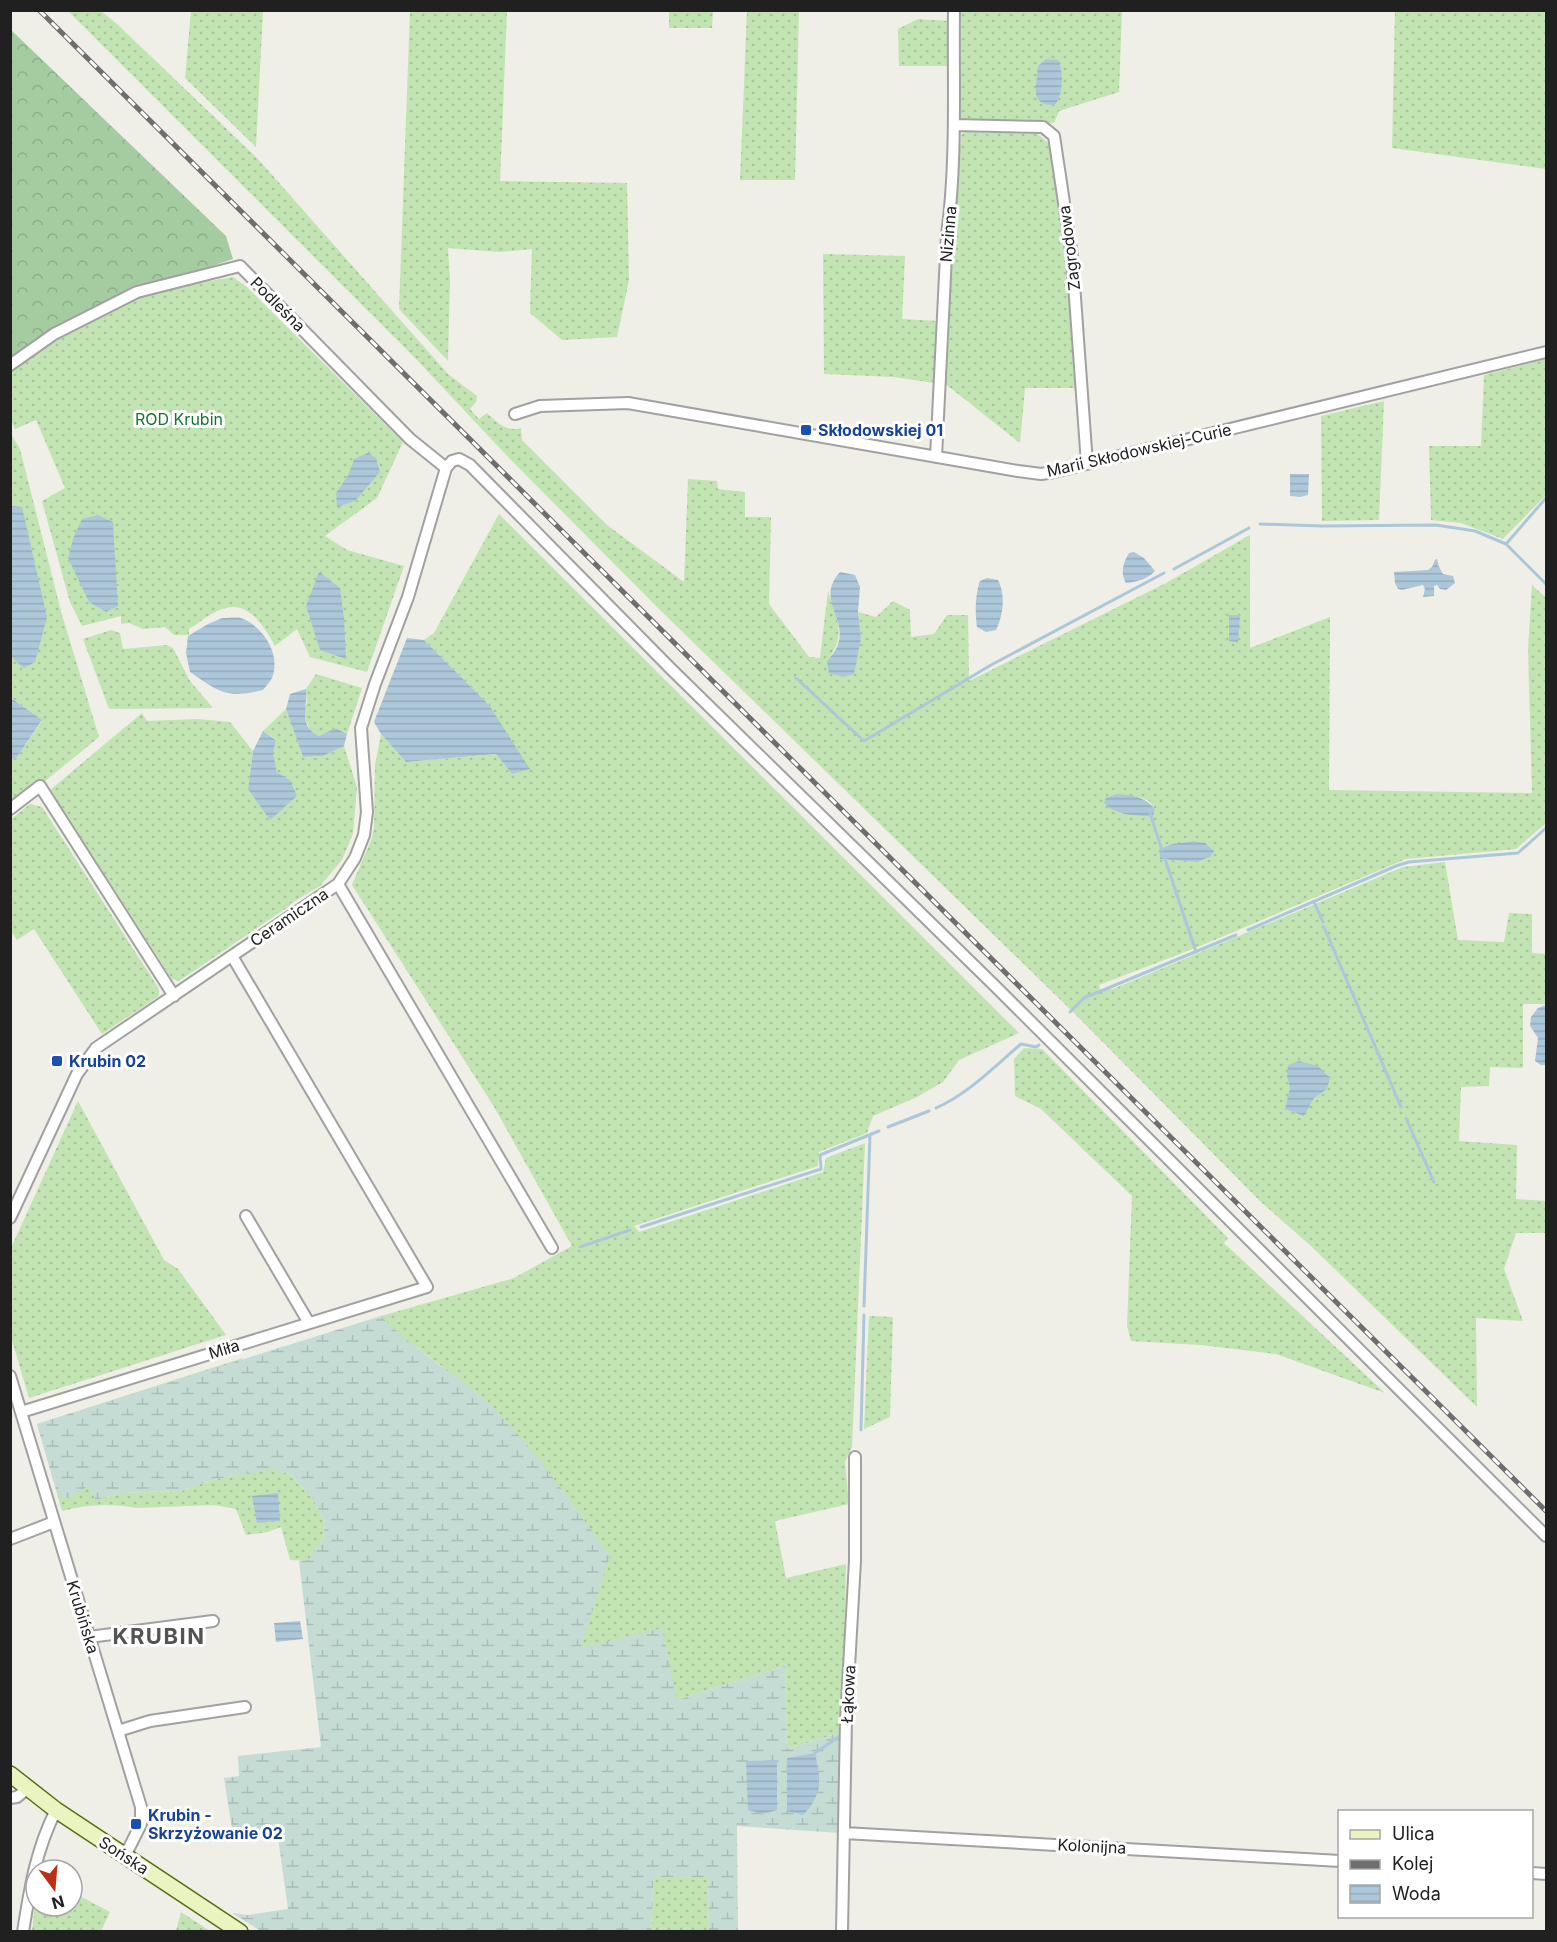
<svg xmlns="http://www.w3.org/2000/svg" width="1557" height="1942" viewBox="0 0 1557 1942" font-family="Inter,sans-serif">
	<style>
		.grass { fill: url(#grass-dots); fill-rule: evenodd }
		.forest { fill: url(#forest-crowns) }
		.wetland { fill: url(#wetland-marsh) }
		.water { fill: url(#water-rules) }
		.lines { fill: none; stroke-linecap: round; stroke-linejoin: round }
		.stream { stroke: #acc7d9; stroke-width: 3 }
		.street-casing { stroke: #a1a1a1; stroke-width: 14 }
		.secondary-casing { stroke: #546e0f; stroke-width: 18 }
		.street { stroke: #fff; stroke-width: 10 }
		.secondary { stroke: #e9f4c0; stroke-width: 15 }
		.rail-casing { stroke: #6e6e6e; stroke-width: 5 }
		.rail { stroke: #fff; stroke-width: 3; stroke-dasharray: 9; stroke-linecap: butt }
		.transit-dot { fill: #1a4fb4; stroke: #fff; stroke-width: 2 }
		.labels { text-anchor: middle; stroke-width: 6; stroke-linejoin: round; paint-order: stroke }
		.street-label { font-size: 16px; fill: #202020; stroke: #fff }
		.park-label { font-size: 16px; fill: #16752e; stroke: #fff }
		.transit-label { font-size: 16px; font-weight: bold; fill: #164399; stroke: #fff; text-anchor: start }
		.district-label { font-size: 22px; font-weight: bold; letter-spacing: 1.5px; fill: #535353; stroke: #fff }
	</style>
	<defs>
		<pattern id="grass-dots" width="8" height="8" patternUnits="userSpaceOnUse" patternTransform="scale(1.5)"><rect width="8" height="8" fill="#c2e4b2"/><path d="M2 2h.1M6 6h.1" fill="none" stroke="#a6c399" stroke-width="1.8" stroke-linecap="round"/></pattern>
		<pattern id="forest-crowns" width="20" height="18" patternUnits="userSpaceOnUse" patternTransform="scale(1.5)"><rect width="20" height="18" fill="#a5cba0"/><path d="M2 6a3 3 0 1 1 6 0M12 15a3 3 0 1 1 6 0" fill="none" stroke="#8eae8a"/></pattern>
		<pattern id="wetland-marsh" width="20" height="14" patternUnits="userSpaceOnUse" patternTransform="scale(1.5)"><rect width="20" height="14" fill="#c5dcd5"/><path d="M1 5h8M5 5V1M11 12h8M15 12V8" fill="none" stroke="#a9bcb7"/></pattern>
		<pattern id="water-rules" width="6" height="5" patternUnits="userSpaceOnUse" patternTransform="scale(1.5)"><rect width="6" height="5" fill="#acc7d9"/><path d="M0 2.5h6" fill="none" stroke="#94abba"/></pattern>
	</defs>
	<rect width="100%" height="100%" fill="#efeee7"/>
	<path class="grass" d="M68,11H101L117,24L258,159L448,374L477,396L476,402L470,409L479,419L487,413C498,423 506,432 521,428L522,440L607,525L684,582L688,479L717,481L718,489L745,492V517H771L769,604L809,657L820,658L828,591C837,620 847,634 827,661L857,654L861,638L858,612L876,617L893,601L910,610L911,637L934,634L947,615H968L969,681L1166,583L1250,535V648L1330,617L1329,790L1532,793L1528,649L1532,585L1546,598V823L1516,849L1406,859L1198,947L1099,985L1100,989H1113L1403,867L1445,862L1458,940L1504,942L1509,913L1532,914V953L1546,954V1004H1523V1068L1490,1067L1489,1086L1461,1087L1459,1141L1517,1145L1516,1199L1546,1201V1233H1516L1504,1269L1523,1321L1476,1318L1477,1407L1311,1246L1261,1202L1074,1013L659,609L511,460L416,359ZM1139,797L1149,801L1155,809L1153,817L1136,815ZM1193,841L1205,843L1196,862L1160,859L1159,849L1172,844Z
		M191,11H263L256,147L185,78Z
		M410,11H507L500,181L627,183L629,280L617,337L562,340L530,313L532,249L499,252L448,248L450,279L448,361L399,309Z
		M669,11H713L712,28H669Z
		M747,11H799L795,180H740Z
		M958,11H1122L1119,92L1059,111L1054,123L964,121L958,116Z
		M1395,11H1546V169L1392,148Z
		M918,19L949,21L947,66H899L898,29Z
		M965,132L1038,134L1049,144L1064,236L1075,388H1025L1020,443L948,386L944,385L945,362L948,359L946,350L951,240L958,145L961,144V135Z
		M823,254L905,256L902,319L937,321L934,383L894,377L824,374Z
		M233,277L247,287L403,442L377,498L325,536L347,550L404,566L367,672L310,657L297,629L275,646C265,628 250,602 226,608C214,610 199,623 189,629V635H174L165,627L143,629L129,623L121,624V616L82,626L70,602L42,501L65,488L36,420L15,429L11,420L10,368L55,336L137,294Z
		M1546,359V495L1503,539L1461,523L1431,520L1429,446H1481L1484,375Z
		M1384,401L1379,520L1322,521L1321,416Z
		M10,432L20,449L62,615L99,737L11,809V760L17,757L42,721L11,697V657L24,667L22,508L11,506Z
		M499,514L1019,1033L959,1060L943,1082L917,1097L873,1116L867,1133L819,1152L818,1166L634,1226L639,1232L823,1172L826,1158L865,1143L852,1447L845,1462L849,1504L775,1521L786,1578L846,1564L842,1732L787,1749L785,1666L677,1700L580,1648L443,1367L398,1334L381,1316L514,1278L572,1246L493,1105L352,885L372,838L374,828L375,765L381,734L406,762L496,754L512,774L489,705L424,640L434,633Z
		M111,630L120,633L123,649L167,645L173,648L190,681L213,708L109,709L83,639Z
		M316,674L362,688L347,734L336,728L319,736L311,731L303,715L307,702L306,689Z
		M286,709L303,757L323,756L344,746L357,787L353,834L342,860L320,886L290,904L291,905L179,981L172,979L50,790L142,713L147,721L198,719L230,722L253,751L248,789L290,780L277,772L273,753L276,739L263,731Z
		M30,804L42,807L159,989V996L102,1034L34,929L17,940L11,931V819Z
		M1024,1048L1042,1049L1228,1238L1224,1243L1385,1393L1276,1354L1201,1345L1131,1341L1127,1326L1132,1196L1041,1109L1015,1096L1014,1059Z
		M78,1101L164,1260L178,1269L226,1335L29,1398L11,1337V1248Z
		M869,1316L893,1317L890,1417L864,1429Z
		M243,1358L96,1500L120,1493L181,1491L208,1481L273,1468L291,1475L313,1499L325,1523L323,1539L308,1561L290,1560L281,1527L268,1532L246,1535L236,1509L214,1505L136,1508C112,1503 86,1504 62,1511L37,1424Z
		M654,1876L708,1878L709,1931L651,1932Z
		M72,1892L110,1912L101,1931H32L36,1894V1906H72Z
		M181,1912L210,1931H176Z"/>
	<path class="forest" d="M10,29L226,236L233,259L136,291L10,362Z"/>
	<path class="wetland" d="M381,1316C416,1353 462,1376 497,1412C540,1455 574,1507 610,1556L580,1648L662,1628L677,1700L785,1666L787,1749L842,1732L840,1833L737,1826L738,1931H709L708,1878L654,1877L651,1931L444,1932L440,1929L438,1932L261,1931L232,1913L248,1915L288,1909L277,1831L233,1835L224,1778L239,1776L238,1756L321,1747L299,1561L308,1560L323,1539L325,1523L313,1499L291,1475L273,1469L208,1481L181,1491L120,1493L96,1500L88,1486L70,1498L58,1496L37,1424Z"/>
	<path class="water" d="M1046,59L1058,60C1064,72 1063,95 1055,105C1028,106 1037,84 1038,66Z
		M368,453L376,458L380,472L355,501L337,507L336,493L349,474L354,459Z
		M1290,474H1309L1308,495L1300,497L1290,496Z
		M11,506L22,507L47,617L35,662L24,668L11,657Z
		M98,515L113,522L118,606L106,612L89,602L68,558L73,539L82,519Z
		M1134,552L1144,558L1155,571C1148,579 1137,582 1126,583C1120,573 1123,563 1129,553Z
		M1437,559L1439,567L1443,574L1453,576L1455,583L1446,590L1440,589L1437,585L1434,586V596L1423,597L1425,589L1423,585L1402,590L1398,589L1395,583L1394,572L1428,570L1432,567L1435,560Z
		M319,572L340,588L344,619L346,659L320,650L306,606Z
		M840,572L855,575L860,587L858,612L861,638L854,674L843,677L829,673L827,661C830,657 834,653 836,649C851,619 814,601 840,572Z
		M987,578L998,580C1006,595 1003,616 996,630L986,632L977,627C975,612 975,595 980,581Z
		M1229,615H1240L1238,642L1229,641Z
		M222,618C228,618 236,617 241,618C262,626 280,652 273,675C272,680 266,686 263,690C227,699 219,692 190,672L186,653L188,636L208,624Z
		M407,638L424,640L489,705L530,769L512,774L496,754L406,762L381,734L374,722Z
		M306,689C308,708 297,725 319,736L336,728L347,734L344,746L323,756L303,757L286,709L290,694Z
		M10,697L42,720L17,757L11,760Z
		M263,731L276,740L273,753L277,772L290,780L297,796L270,820L248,789L253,751Z
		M1116,794C1131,794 1145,797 1155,809L1153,817C1136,815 1116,816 1104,803L1106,798Z
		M1193,841L1205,843L1214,851L1210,857L1196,862L1160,859L1159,849L1172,844Z
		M1546,1005V1065H1541L1535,1061L1538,1038L1530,1026L1531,1017L1538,1008Z
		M1299,1061L1318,1066L1330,1078L1327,1089L1314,1098L1304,1116L1285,1109L1290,1088L1287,1076L1288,1065Z
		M278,1493L280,1521L257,1523L252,1496Z
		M300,1621L303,1639L276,1642L274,1623Z
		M815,1753C821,1780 823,1794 803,1815L787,1811V1758Z
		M777,1760V1810L763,1814L748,1810L746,1761Z"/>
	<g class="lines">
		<path class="stream" d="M1546,498L1506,544L1546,584
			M1260,524L1322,526L1436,525L1475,531L1506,544
			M1174,569L1249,528
			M796,678L864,741L991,665L1164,573
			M1150,813L1162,850
			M1164,856L1196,952
			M1314,902L1323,922
			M1324,927L1401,1107
			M1248,930L1396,866L1409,862L1518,853L1546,828
			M1070,1012L1084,998L1236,935
			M936,1108C968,1094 994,1067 1021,1044L1036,1047L1039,1045
			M1406,1118L1434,1182
			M888,1127L929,1111
			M641,1227L821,1169L820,1155L879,1131
			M580,1247L630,1230
			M864,1306L870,1135
			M861,1430L864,1315
			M815,1753L843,1734"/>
		<g class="street-casing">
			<path id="street" d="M954,125L1043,127L1054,136L1072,256L1087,464
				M10,365L54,334L137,292L240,266L410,439L446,468
				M515,414L540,406L628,403L1018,471L1041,474L1054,472L1546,352
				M936,457L947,235C957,161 953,85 954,10
				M10,809L40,786L174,996
				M338,884L552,1248
				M246,1216L309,1323
				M10,1218L77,1074L96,1048L338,884L355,858L364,835L367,812L361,728L375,684L408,597L446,468L452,461L459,459L470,465L671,669L996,987L1546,1536
				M10,1376L141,1807V1824L125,1856
				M21,1412L427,1287L232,956
				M10,1539L54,1522
				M89,1637L213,1621
				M118,1731L150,1721L245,1707
				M10,1798L17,1797L28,1788
				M844,1833L1340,1861
				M1532,1873L1546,1874
				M23,1932C30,1887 36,1850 56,1810
				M842,1932L846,1720L855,1561V1457"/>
		</g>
		<g class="secondary-casing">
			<path id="secondary" d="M10,1774L56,1810L240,1932"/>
		</g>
		<use href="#street" class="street"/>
		<use href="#secondary" class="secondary"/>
		<g class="rail-casing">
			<path id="rail" d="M39,10L1546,1511"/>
		</g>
		<use href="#rail" class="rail"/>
	</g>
	<g class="transit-dot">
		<rect x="800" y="424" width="12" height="12" rx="3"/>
		<rect x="51" y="1055" width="12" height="12" rx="3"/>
		<rect x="130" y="1818" width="12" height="12" rx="3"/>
	</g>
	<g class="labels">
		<g class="street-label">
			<text transform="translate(948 234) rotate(-85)" y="6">Nizinna</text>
			<text transform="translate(1069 248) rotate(-97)" y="6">Zagrodowa</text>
			<text transform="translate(278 304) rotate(45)" y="6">Podleśna</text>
			<text transform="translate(1139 450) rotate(-13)" y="6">Marii Skłodowskiej-Curie</text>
			<text transform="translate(289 917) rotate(-34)" y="6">Ceramiczna</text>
			<text transform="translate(224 1349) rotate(-17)" y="6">Miła</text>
			<text transform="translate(83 1617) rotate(73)" y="6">Krubińska</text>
			<text transform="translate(848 1694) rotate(-87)" y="6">Łąkowa</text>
			<text transform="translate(1092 1846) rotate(3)" y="6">Kolonijna</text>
			<text transform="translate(124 1855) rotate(33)" y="6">Sońska</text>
		</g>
		<g class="park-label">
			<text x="179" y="425">ROD Krubin</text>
		</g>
		<g class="transit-label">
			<text x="818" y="436">Skłodowskiej 01</text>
			<text x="69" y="1067">Krubin 02</text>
			<text x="148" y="1821">Krubin -<tspan x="148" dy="18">Skrzyżowanie 02</tspan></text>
		</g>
		<g class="district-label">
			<text x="159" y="1644">KRUBIN</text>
		</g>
	</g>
	<rect width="1557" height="1942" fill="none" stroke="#202020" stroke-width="24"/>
	<rect x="1338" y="1810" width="195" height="108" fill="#ffffff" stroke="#a6a6a6" stroke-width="1.5"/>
	<rect x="1350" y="1830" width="30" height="9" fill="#e9f4c0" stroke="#a6a6a6" stroke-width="1.5"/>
	<text x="1392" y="1840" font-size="18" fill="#202020">Ulica</text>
	<rect x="1350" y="1860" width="30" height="9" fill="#6e6e6e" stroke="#a6a6a6" stroke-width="1.5"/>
	<text x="1392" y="1870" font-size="18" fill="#202020">Kolej</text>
	<rect x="1350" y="1885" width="30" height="18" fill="url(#water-rules)" stroke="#a6a6a6" stroke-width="1.5"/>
	<text x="1392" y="1900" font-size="18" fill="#202020">Woda</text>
	<g transform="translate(54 1888) rotate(164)"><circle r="28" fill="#ffffff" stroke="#a6a6a6" stroke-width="1.5"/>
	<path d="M0-4.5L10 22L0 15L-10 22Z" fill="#bd2f13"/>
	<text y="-9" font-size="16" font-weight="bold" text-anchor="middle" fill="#202020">N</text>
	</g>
</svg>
